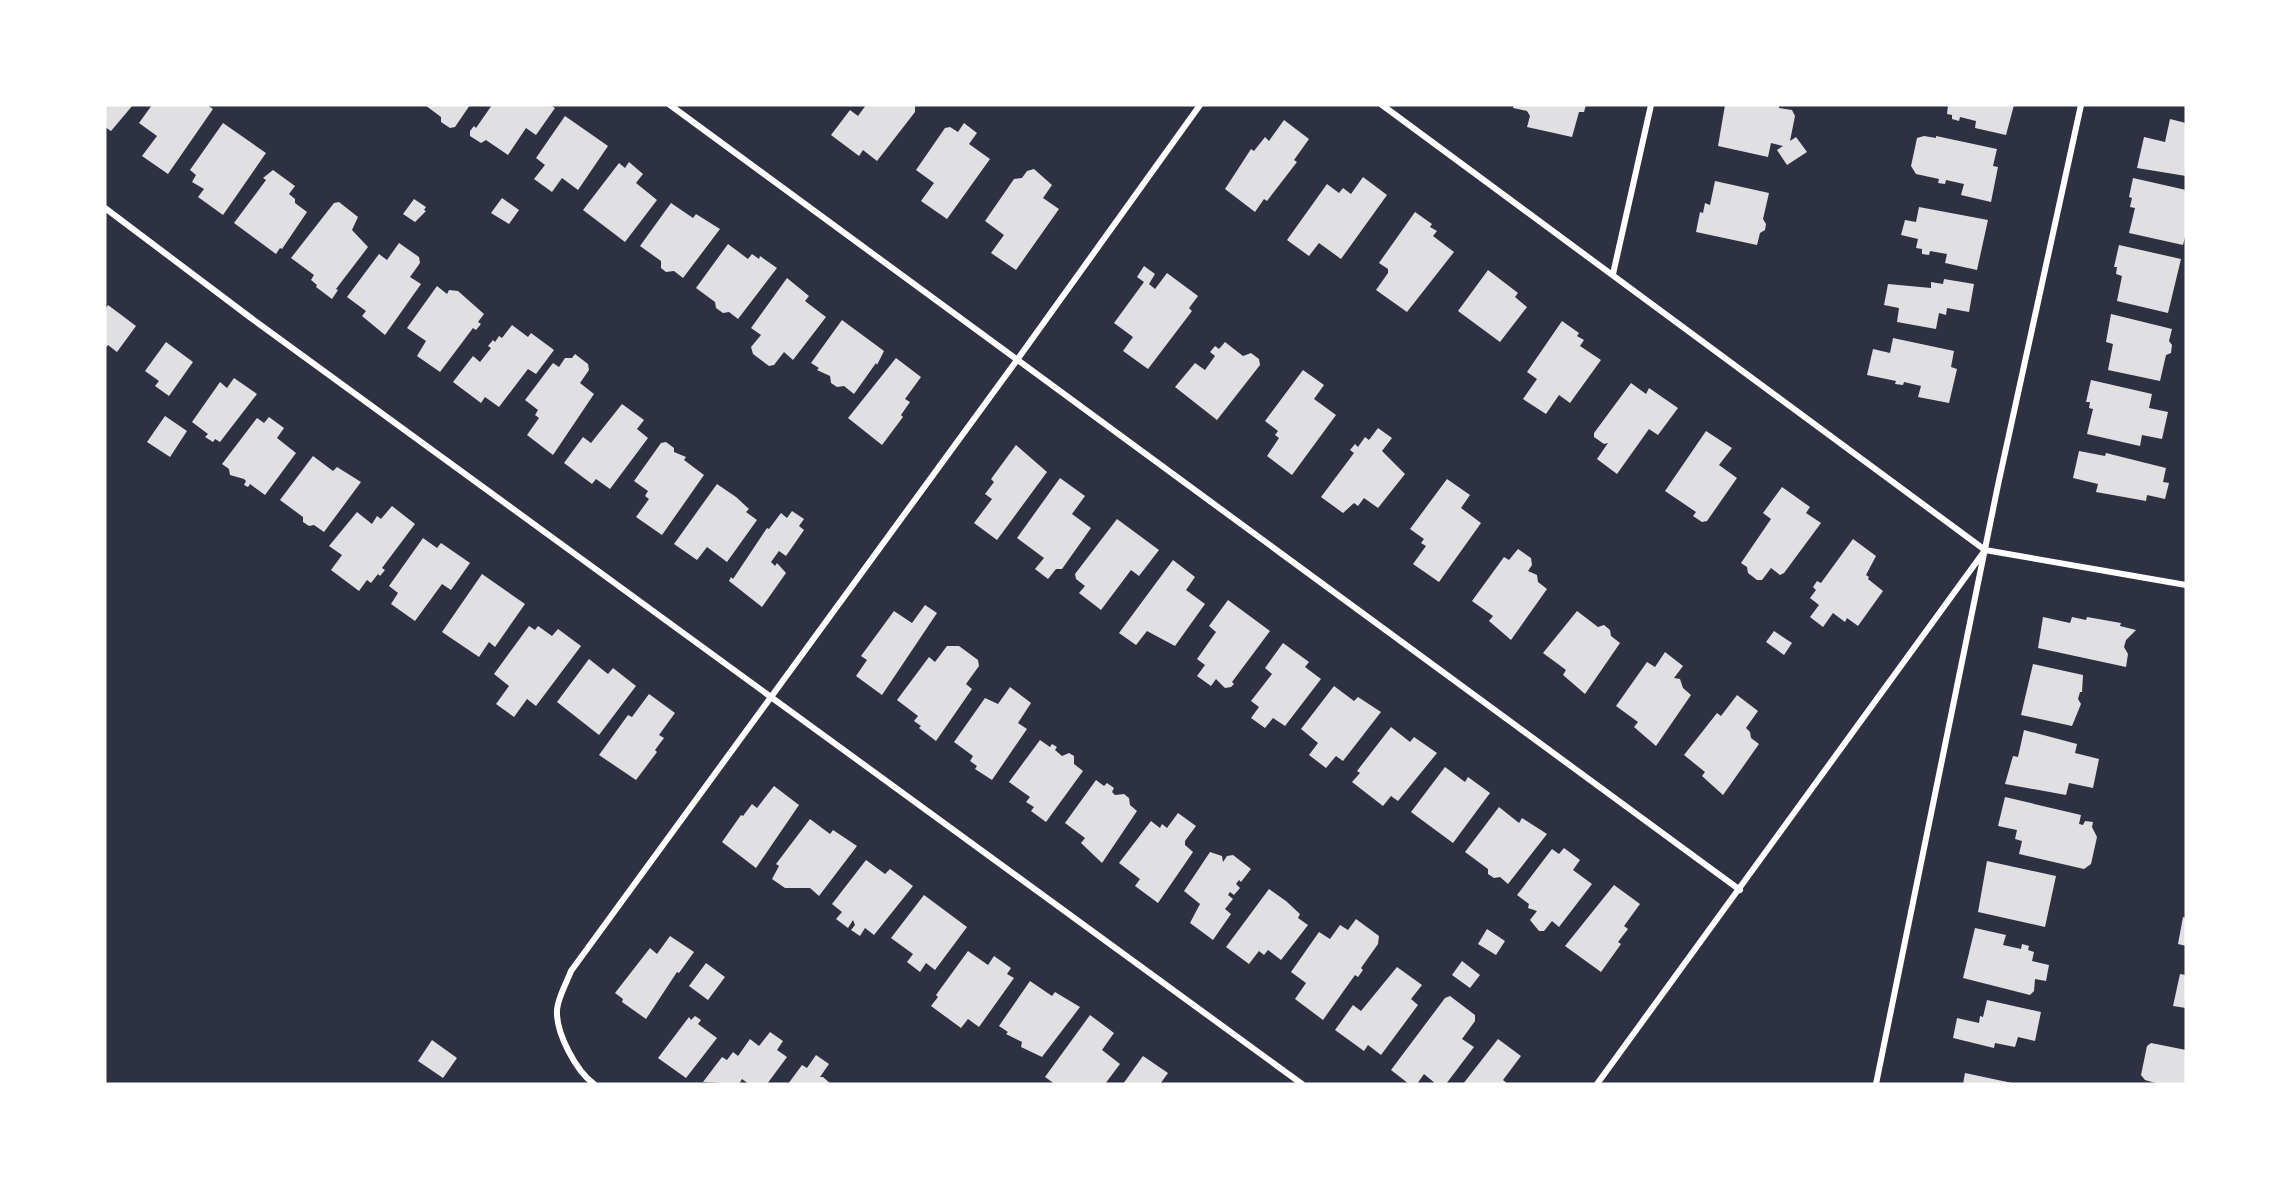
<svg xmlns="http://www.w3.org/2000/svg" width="2291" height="1189" viewBox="0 0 2291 1189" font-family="Bitter,serif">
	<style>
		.building { fill: #e0e0e3 }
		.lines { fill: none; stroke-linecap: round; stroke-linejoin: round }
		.minor { stroke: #fff; stroke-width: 6 }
	</style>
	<rect width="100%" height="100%" fill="#2d3142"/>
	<path class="building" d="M105,105H133L111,131L105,127Z
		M152,105H207L213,109L168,174L142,156L157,136L139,123Z
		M425,105H470L455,127L450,128L441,122V117Z
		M492,105H550L555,108L536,135L526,128L508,155L486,140L481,143L470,136V131L474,126L476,128Z
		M866,105L915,106V112L877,161L863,150L859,156L831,135L850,110L858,116Z
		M1514,105H1586L1584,112H1579L1572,137L1527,127L1530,116L1527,111L1513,108Z
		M1725,105H1779V108L1792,110L1795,116L1790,141L1796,137L1807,152L1787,165L1777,150L1783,146L1771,143L1768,157L1718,146Z
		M1948,105H2014L2006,135L1975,128L1976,121L1960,117L1959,121L1952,119V115L1947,114Z
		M565,116L608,146L578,190L562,178L552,192L534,179L545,165L536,158Z
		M2170,119L2186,123V176L2137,168L2144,137L2165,142Z
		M1284,120L1309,139L1294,160L1297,162L1267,201L1264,199L1255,212L1225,189L1251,149L1254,151L1265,137L1269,141Z
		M223,123L266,153L223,215L198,197L204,189L192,182L196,175L190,170Z
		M964,123L977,133L969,144L990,159L947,219L921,201L934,183L916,170L945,128L950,127L958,132Z
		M1924,136L1936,138V136L1997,149L1993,166L1998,167L1991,202L1961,195L1964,184L1946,180L1945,184L1938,183L1939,179L1916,174L1911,166L1917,138Z
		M629,162L643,174L636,183L657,200L625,242L583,210L619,163L625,168Z
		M1034,169L1052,185L1043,198L1059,209L1016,270L991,253L1004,235L985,221L1014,179L1022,178L1027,171Z
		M273,170L295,186L289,194L295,199V203L307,212L282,249L280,248L276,254L234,223L266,180L263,178Z
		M1363,177L1387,195L1341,259L1319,243L1309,256L1287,240L1327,184L1339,193L1343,188L1351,194Z
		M2133,178L2186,190V233L2183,245L2129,233L2135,208L2130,207L2132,198L2129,197Z
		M1715,181L1769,193L1763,219L1766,224L1765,230L1760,233L1757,245L1696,232L1700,212L1703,213L1705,203L1710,205Z
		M502,198L519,210L509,224L491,213Z
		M414,199L426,207L424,210L426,211L415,222L403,214Z
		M339,202L358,217L352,230L368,247L336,289L338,290L332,299L316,287L317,285L311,280L314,275L291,258L334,203Z
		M671,203L693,218L696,214L720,229L683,278L674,271L666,272L661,268V261L640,246Z
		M1919,207L1988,220L1977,270L1945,263L1947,254L1930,251L1929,255L1922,254V249L1916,248L1918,239L1901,235L1905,220L1916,222Z
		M1415,212L1432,224L1430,227L1437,231L1433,236L1454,252L1407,312L1376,290L1388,273V269L1379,263Z
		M399,243L419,257L420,263L410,277L421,284L385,335L362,316L366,311L347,297L379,254L387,260Z
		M728,244L748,259L752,254L759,259L760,256L777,268L738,319L729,312L723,313L716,308L715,302L696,288Z
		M2119,245L2181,259L2168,313L2117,301L2122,276L2116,274L2117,267H2114Z
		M1144,266L1155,274L1149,284L1155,289L1167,273L1198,296L1189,308L1192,311L1148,369L1123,351L1133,337L1114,323L1144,282L1137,277Z
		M1488,270L1518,293L1515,297L1527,307L1500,342L1458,311Z
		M787,278L809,296L805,301L826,317L793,360L784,352L774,365L769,366L753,354L751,347L761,335L751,328Z
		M1944,279L1974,284L1969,312L1947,308L1946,315L1939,313L1936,329L1897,322L1899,308L1884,305L1888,284L1931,288V282L1943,284Z
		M437,286L447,294L449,290L458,291L484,314L478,322L481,324L476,330L473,328L440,372L417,356L426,341L407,328Z
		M108,305L136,326L117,352L108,345L105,349V310Z
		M2111,314L2172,329L2169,341L2172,345L2171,353L2166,355L2160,381L2108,370L2113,344L2106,342Z
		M842,320L884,351L877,365L876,363L854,394L844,386L837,387L831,383L830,376L817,370L819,368L811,363Z
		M1562,321L1579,333L1577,336L1584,340L1580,346L1601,360L1570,403L1559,395L1546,414L1523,399L1537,379L1527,372Z
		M512,325L528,337L531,333L554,350L536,374L528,369L499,407L485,397L481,403L453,382L473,356L480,362L491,348L488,346L493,340L495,342L499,336L502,338Z
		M1893,338L1954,351L1951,367L1957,369L1949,403L1918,397L1921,386L1904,382L1903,385L1895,384L1896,381L1867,375L1873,349L1890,353Z
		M166,342L193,362L169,396L155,386L159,381L145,371Z
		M1225,342L1243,356L1251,353L1259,359L1260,365L1217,420L1175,387L1195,363L1205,370L1215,356L1210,352L1215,346L1219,349Z
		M575,354L588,364L589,370L580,383L594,394L553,455L527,435L539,418L535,415L538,410L525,400L553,363L559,367L565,358H572Z
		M896,358L921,377L905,399L910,402L901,415L903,417L882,445L848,418Z
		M1303,370L1324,385L1314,399L1336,415L1292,475L1267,456L1279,438L1275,435L1278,431L1265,421Z
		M234,378L257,394L220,442L215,439L213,442L205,437L208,434L192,422L220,382L227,388Z
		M2091,380L2152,394L2149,408L2168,412L2162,439L2142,435L2140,446L2087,434L2093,409L2089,408L2090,402H2086Z
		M1631,383L1646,394L1649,388L1678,408L1658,435L1649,429L1617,474L1597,459L1608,443L1604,444L1594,437V433Z
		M622,404L644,420L637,429L648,438L610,489L596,479L592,484L564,463L583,437L591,443Z
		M165,416L187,431L170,457L147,442Z
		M269,417L284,428L277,438L296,453L265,495L250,484L248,487L244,485L246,481L244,479L230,475L229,469L222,464L257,418L264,423Z
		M1378,428L1392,438L1382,451L1405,474L1378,508L1364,498L1358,506L1354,503L1343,513L1321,497L1354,453L1350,450L1355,444L1358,447L1365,437L1369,440Z
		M1706,431L1732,448L1719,465L1737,478L1707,521L1702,522L1693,516L1696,512L1665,491Z
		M666,442L674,448V452L686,457L684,460L704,475L662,535L636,517L649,499L645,496L648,491L634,481L661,443Z
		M1016,445L1047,472L997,540L974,523L992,499L985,494L994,482L991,479Z
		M2079,451L2105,456L2106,453L2166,468L2163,482L2169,483L2165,499L2147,495L2146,501L2096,492L2098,484L2073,478Z
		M313,456L333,471L337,467L361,482L324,532L314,525L309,526L303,522V517L280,500Z
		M1060,478L1085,496L1072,514L1091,528L1062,569H1056L1048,579L1035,569L1044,558L1017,538Z
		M1447,479L1470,495L1461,508L1481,523L1439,582L1413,564L1426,546L1421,543L1424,539L1410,529Z
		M717,484L736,497L749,509L746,512L757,520L727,562L707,547L697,560L674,544Z
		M1782,487L1810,507L1806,513L1821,523L1784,573L1780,575L1771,568L1762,580H1757L1748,573L1747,567L1741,563L1771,519L1763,513Z
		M392,506L415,524L382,568L385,570L380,576L378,574L371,583L367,580L359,591L331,570L342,555L329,546L357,512L372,524L377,516L381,519Z
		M792,511L804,519L799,526L804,530L786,556L779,551L771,562L775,566L777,563L786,573L762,607L729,581L731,577L733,579L767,528L769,529L781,513L787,518Z
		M1117,519L1159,550L1139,576L1131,570L1101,610L1079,593L1085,586L1076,579L1075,574Z
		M423,538L437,548L441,543L470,563L451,590L442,584L415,621L391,604L398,593L389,586Z
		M1853,539L1876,556L1866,575L1869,577L1868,579L1883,591L1858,626L1847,618L1845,622L1833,613L1823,627L1810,617L1819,605L1810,598L1816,590L1813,587L1817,581L1821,583Z
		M1518,549L1531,558L1532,565L1528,571L1537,575L1538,582L1547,589L1511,640L1489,621L1493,616L1472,601L1504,557L1509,560Z
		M1173,560L1195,577L1186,590L1205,604L1175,646L1147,631L1136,645L1119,633Z
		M482,574L525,604L495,647L489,642L479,657L442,632Z
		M1228,600L1270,631L1232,682L1234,684L1231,687L1225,688L1216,679L1211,686L1197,676L1205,665L1197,659L1216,632L1209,626Z
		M925,605L937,613L882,695L856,676L867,660L861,656L894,611L912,623Z
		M1577,611L1598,627L1604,625L1610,630L1611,636L1620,643L1585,694L1563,675L1566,670L1543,653Z
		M2043,617L2070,623L2072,617L2086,620L2087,617L2121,623L2120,626L2136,630L2126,640L2124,647L2128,654L2126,667L2038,648Z
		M529,626L535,630L538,626L552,636L558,629L581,646L536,706L527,699L514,717L496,704L509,686L494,674Z
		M1774,631L1792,643L1784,655L1766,642Z
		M1283,643L1309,662L1305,667L1321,679L1285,726L1273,718L1265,728L1251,718L1259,707L1251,701L1272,674L1265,668Z
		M947,646H959L978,660L979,666L966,684L972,689L936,741L919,728L921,726L914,721L918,716L897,700L929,657L935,662Z
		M1665,652L1683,666L1674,678L1680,679L1683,688L1691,695L1656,746L1634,727L1638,722L1616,706L1647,662L1655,667Z
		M589,659L608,674L613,668L636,686L599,735L557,702Z
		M2033,664L2083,675L2082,692H2080L2078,699L2081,704L2072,726L2021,715Z
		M1334,686L1354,701L1358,697L1381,712L1343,761L1336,756L1326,768L1309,755L1318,743L1301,729Z
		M1010,687L1031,703L1018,723L1027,729L992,780L975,769L977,766L970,761L973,756L954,742L985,698L998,704Z
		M649,694L675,713L659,735L664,738L655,750L657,752L636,780L599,755L628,715L632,717Z
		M1737,695L1758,711L1746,728L1750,732L1751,738L1759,744L1723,795L1702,776L1705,772L1684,755L1717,713L1721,716Z
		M1391,727L1410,742L1414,737L1437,753L1398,801L1391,796L1383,806L1352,782L1360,773L1357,771Z
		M2024,730L2077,744L2075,753L2099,759L2093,788L2069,783L2066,795L2005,784L2013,756L2018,757Z
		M1040,740L1050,747L1052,744L1057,747L1055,750L1062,756L1069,753L1074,756V764L1083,771L1046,822L1031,811L1034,807L1026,802L1030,797L1009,782Z
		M1445,767L1465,782L1468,777L1490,793L1453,843L1411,812Z
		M1096,780L1104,786L1107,783L1114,788L1112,792L1115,795L1124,794L1129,798L1130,805L1137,811L1102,863L1081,843L1085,838L1065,823Z
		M774,786L799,805L756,868L722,842L741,815L743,816L752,804L757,808Z
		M2005,797L2081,815L2079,824L2083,825L2085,821L2093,822L2092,827L2097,837L2091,864L2084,869L2019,854L2022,841L2015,839L2017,830L1998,826Z
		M1499,807L1519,823L1522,818L1547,834L1508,884L1500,877L1494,878L1488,874V869L1465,852Z
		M1178,813L1196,826L1185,841V845L1193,852L1158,903L1135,886L1140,879L1119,863L1151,821L1160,828L1162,824L1167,828Z
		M810,819L830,834L833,830L857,846L819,896L810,888H785L772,879L779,866L776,864Z
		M1564,848L1580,860L1573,870L1592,884L1559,927L1552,921L1544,931H1539L1530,920L1537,911L1528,908L1529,904L1517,895L1552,849L1559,854Z
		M1210,852L1222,856L1223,862L1227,856L1233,855L1251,869L1241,882L1239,880L1236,884L1240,888L1234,895L1230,892L1228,895L1233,899L1225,909L1231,914L1213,940L1190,923L1200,904L1184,891Z
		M866,860L885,874L890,869L913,886L874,935L865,928L860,936L851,930L855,925L853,920L848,928L836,919L842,912L832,904Z
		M1987,861L2056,876L2045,927L1978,912Z
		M1614,885L1640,904L1624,926L1628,929L1618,942L1621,944L1601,972L1565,946Z
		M1269,889L1286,901L1300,914L1298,918L1308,925L1281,960L1268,950L1264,955L1259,951L1249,964L1226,947Z
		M924,895L967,927L935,970L926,963L920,972L907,962L913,954L891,938Z
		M2183,917L2186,918V946L2178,944Z
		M1356,919L1379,936L1378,944L1361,968L1363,970L1358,977L1355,975L1323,1020L1295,999L1306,983L1291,972L1319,932L1330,939L1340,925L1348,930Z
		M1975,928L2006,935L2003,945L2021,949L2022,944L2029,946L2028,950L2034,952L2032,961L2049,965L2046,981L2035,979L2034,991L2030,995L1963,978Z
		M1487,929L1505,941L1496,955L1478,944Z
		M670,936L694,952L679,973L677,972L646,1019L622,1002L623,999L615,993L650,948L657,954Z
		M968,951L988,965L994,956L1011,968L1007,974L1014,978L979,1027L968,1019L961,1028L931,1006L938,997L936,995Z
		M1462,961L1480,975L1470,988L1452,975Z
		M706,963L725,977L708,1000L689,986Z
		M1397,967L1422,985L1411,999L1418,1005L1381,1055L1368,1045L1364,1051L1335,1030L1353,1005L1361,1011Z
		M2180,974L2186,975V1008L2173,1006Z
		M1030,981L1052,996L1055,992L1080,1007L1042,1057L1021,1047L1022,1042L1006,1034L1008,1032L999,1026Z
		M1450,996L1475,1015V1021L1462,1039L1474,1047L1446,1084H1436L1424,1074L1417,1084H1409L1391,1070L1445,998Z
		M1987,1000L2041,1012L2035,1041L2018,1037L2015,1047L1995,1043L1994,1048L1953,1038L1957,1018L1979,1023L1980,1016L1983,1017Z
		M1090,1015L1114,1033L1102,1050L1120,1064L1105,1084H1055L1045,1077Z
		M695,1016L701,1020L698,1024L717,1038L686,1078L658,1058L689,1017L691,1020Z
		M770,1032L783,1041L777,1050L787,1057L767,1084H749L742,1079L739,1084L703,1082L722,1057L727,1060L733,1052L738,1056L750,1039L759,1046Z
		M1498,1039L1521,1056L1503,1080L1508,1084H1463Z
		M432,1040L457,1058L443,1078L418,1061Z
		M2151,1043L2186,1050V1084H2159L2145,1080L2141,1075L2147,1046Z
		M816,1055L829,1064L820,1077H823L831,1084H788L802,1065L807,1068Z
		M1143,1056L1168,1073L1160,1084H1123Z
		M1965,1073L2012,1083V1084H1963Z"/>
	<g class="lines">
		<path class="minor" d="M670,105L1740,890
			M1382,105L1985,550L2186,585
			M105,208L251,318L1302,1084
			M1613,274L1651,105
			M594,1084C576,1071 556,1033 557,1011C557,999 567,982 571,971L1017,360L1200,105
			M1597,1084L1983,553
			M1876,1084L1998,485L2081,105"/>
	</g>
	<rect width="2291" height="1189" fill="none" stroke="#ffffff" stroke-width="213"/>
</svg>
